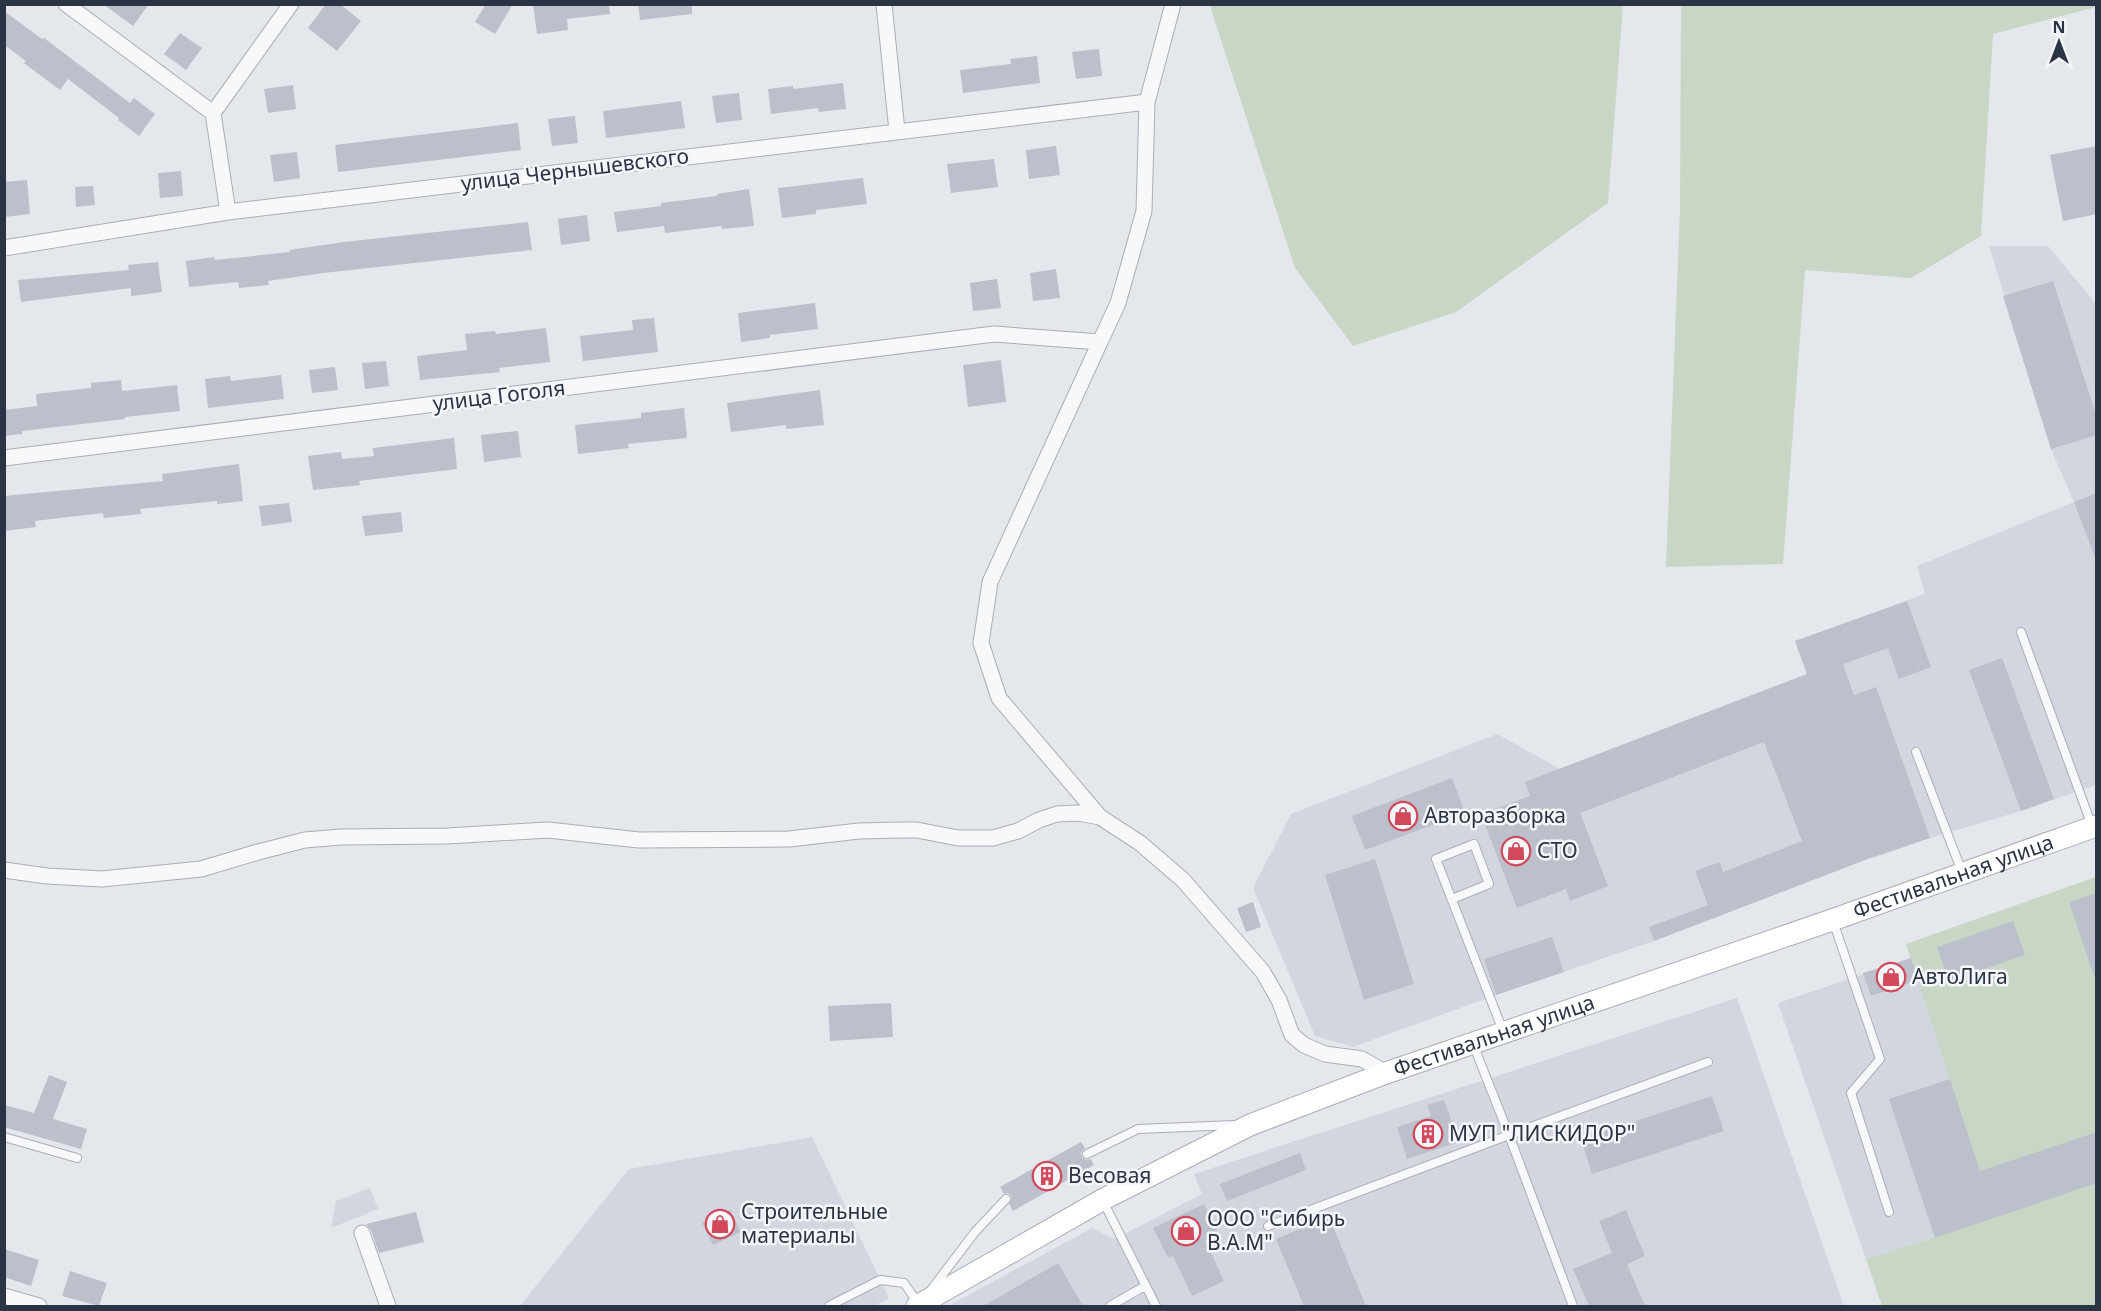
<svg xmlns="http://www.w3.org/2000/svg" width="2101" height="1311" viewBox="0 0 2101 1311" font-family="'Noto Sans',sans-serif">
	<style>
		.built { fill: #d2d6de }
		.green { fill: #c9d6c5 }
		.building { fill: #bbc0ca }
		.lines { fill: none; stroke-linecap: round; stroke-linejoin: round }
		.lane-casing { stroke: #a9aeb7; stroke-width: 10 }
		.street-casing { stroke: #a9aeb7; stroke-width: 17 }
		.secondary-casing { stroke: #a9aeb7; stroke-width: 23 }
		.lane { stroke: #f7f8fa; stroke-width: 8 }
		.street { stroke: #f7f8fa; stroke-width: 15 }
		.secondary { stroke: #fff; stroke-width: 21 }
		.labels { text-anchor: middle; stroke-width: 5; stroke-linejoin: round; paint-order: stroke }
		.street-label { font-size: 21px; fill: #2b3445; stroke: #f4f6f9 }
		.poi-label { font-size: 21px; fill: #2b3445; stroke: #f4f6f9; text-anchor: start }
	</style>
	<rect width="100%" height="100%" fill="#e4e7ec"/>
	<path class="built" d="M1989,246H2048L2096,304V785L2021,811L1930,838L1873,858L1795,641L1925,594L1917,566L2074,502L2051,449Z
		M1796,679L1817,878L1654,941L1496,995L1353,1047L1315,1036L1253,888L1291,814L1497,734L1560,769Z
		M1911,958L1995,1218L1866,1259L1778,1003Z
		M1737,998L1844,1306H948L1092,1228L1115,1239L1202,1194L1194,1174Z
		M812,1137L889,1298L874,1306H520L629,1169Z
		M370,1188L378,1209L331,1228L336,1201Z"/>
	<path class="green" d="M1211,5H1623L1608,203L1456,312L1353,346L1295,268L1211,9Z
		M1681,5H2096V7L1993,34L1981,236L1911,278L1805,270L1783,564L1666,567L1680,208Z
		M2096,877V1306H1882L1866,1259L1995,1218L1906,944Z"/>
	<path class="building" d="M103,4H149L133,26Z
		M326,4H340L361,21L337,51L308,28Z
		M486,4H513L495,34L475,22Z
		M533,4H609L610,14L567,19L568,30L537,34Z
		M638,4H692V14L640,20Z
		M4,11L42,39L44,38L130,103L134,98L155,114L139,136L118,120L119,118L68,79L60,90L24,63L26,61L4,45Z
		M180,33L202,48L186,70L164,54Z
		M1099,49L1102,76L1076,79L1072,52Z
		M1037,56L1040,83L963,93L960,70L1011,64L1010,59Z
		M843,83L846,109L819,112L818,108L771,114L768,89L793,86V89Z
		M293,85L296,109L268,113L264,89Z
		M739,93L742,120L716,123L712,96Z
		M681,101L685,128L606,138L603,111Z
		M575,116L578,143L552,146L548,119Z
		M518,123L521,150L338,172L335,145Z
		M1056,146L1060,175L1029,179L1026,150Z
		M2097,146V214L2063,221L2050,155Z
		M297,152L300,178L274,182L270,155Z
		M994,159L998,187L951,193L947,164Z
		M181,171L183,196L160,198L158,173Z
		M863,178L867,204L816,210V214L782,218L778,188Z
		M27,180L30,214L5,217L4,182Z
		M93,186L95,205L76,207L75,187Z
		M749,189L754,226L722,229L721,226L665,233L664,226L617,232L614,212L661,206V203L717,196V194Z
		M587,215L590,241L561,245L558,219Z
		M528,222L532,250L323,273L268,281L269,285L239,288L238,282L189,287L186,261L214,257L215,260L290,252L289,250L344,242Z
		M158,262L162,292L131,296V288L21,302L18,280L129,270L128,265Z
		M1056,269L1060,298L1033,301L1030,273Z
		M997,279L1001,308L973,311L970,283Z
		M2053,281L2097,418V435L2051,449L2003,296Z
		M815,303L818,329L770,335V338L741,342L738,313Z
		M654,318L658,352L583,361L580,336L633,330L632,320Z
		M546,328L550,362L499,368L500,372L420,380L417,356L467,350L465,334L495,331L496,334Z
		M1001,360L1006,402L968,407L963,365Z
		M386,361L389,386L365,389L362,363Z
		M335,367L338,390L312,393L309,370Z
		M281,375L284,399L208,408L205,379L230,376L231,381Z
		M121,380L122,391L177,385L180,411L125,417V419L22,431V434L4,436V410L37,406L36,394L91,388V383Z
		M820,390L824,425L786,429V425L731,432L727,403Z
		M684,408L687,438L628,444L629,448L578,454L575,425L641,418V413Z
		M518,431L521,457L484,462L481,435Z
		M454,438L457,469L359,481L360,485L313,490L308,456L341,452L342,459L374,456L373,448Z
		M239,464L243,501L217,504V501L140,509L141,514L104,518L103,513L35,521L36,527L4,531V496L163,481L162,474Z
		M2097,493V557H2095L2074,502Z
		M289,503L292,522L262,526L259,506Z
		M401,512L403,532L365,536L362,516Z
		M1907,601L1931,667L1899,679L1888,648L1843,664L1854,695L1876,687L1930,838L1873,857L1654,941L1649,927L1708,905L1695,871L1720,862L1723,872L1802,841L1764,742L1580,813L1608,886L1570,901L1566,889L1517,908L1481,814L1530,796L1525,782L1807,674L1795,641Z
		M2002,658L2054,799L2021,811L1969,670Z
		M1452,778L1465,813L1365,850L1352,816Z
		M1375,859L1414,984L1364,1000L1325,875Z
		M2097,893V976H2094L2069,902Z
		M1253,902L1261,927L1246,932L1237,908Z
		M2013,921L2025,955L1949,981L1937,947Z
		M1552,937L1564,972L1496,995L1484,959Z
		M1911,958L1918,980L1871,996L1863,973Z
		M891,1003L893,1037L830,1041L828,1006Z
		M49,1075L67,1082L53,1119L87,1129L81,1149L4,1127V1105L34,1113Z
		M1950,1079L1980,1171L2097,1132V1183L1935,1238L1889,1099Z
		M1712,1096L1724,1131L1592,1174L1581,1139Z
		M1444,1100L1459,1142L1407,1159L1397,1127L1431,1116L1427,1105Z
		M1081,1142L1085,1148L1081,1153L1082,1157L1086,1160L1091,1159L1094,1165L1013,1211L1009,1204L1012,1197L1008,1193L1004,1194L1000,1187Z
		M1300,1153L1306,1170L1227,1201L1220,1184Z
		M1204,1204L1218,1234L1205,1240L1224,1281L1192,1296L1173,1256L1168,1258L1153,1228Z
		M730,1210L741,1232L713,1245L702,1223Z
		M1626,1210L1645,1256L1627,1264L1645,1306H1589L1573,1269L1612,1253L1599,1221Z
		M416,1212L424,1242L379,1253L371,1230L366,1224Z
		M1329,1217L1366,1306H1304L1276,1239Z
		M4,1249L39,1260L31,1286L4,1277Z
		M1058,1263L1083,1306H983Z
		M70,1271L107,1283L99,1306L62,1296Z"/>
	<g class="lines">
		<g class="lane-casing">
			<path id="lane" d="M2021,632L2092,826
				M1916,752L1962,872
				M1452,899L1489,884L1474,844L1436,859L1503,1031
				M1833,921L1880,1059L1851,1093L1889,1212
				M1473,1044L1509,1135L1708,1062
				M4,1137L77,1158
				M1087,1154L1138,1129L1234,1125
				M1103,1201L1156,1306
				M1268,1226L1509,1135L1573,1306
				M931,1290L975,1232L1006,1199
				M829,1306L880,1280L904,1283L918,1303
				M1110,1306L1145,1286"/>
		</g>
		<g class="street-casing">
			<path id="street" d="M66,4L213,113
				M884,4L897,131
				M213,113L291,4
				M213,113L228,212
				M4,248L228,212L1147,102
				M1100,342L990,582L981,643L999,698L1100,817
				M4,458L994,334L1100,342L1118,303L1144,211L1147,102L1173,4
				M4,870L47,876L102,879L201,869L258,852L305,840L341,837L447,836L548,830L639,840L789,839L859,831L900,830H917L958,838H993L1018,831L1039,820L1057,814L1078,813L1100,817L1140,843L1183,880L1263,972L1279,1000L1292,1035L1304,1045L1325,1054L1362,1059L1386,1073
				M362,1233L388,1306
				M4,1296L39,1306"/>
		</g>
		<g class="secondary-casing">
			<g id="secondary">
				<path id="s1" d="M917,1306L1102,1200L1250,1125L1386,1073L1832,920L2096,826"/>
			</g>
		</g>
		<use href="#lane" class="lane"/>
		<use href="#street" class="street"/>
		<use href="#secondary" class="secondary"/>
	</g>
	<defs>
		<g id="shop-ring" transform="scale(1.5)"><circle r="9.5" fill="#f4f6f9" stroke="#d1495b" stroke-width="1.5"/><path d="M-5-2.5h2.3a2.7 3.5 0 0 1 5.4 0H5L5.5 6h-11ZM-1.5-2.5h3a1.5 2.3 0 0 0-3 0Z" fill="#d1495b"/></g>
		<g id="building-ring" transform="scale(1.5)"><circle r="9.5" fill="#f4f6f9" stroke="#d1495b" stroke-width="1.5"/><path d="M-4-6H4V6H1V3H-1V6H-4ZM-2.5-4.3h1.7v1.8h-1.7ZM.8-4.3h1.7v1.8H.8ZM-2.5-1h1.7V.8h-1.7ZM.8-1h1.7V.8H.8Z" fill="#d1495b"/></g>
	</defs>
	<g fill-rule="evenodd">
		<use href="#shop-ring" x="1403" y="816"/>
		<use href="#shop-ring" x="1516" y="851"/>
		<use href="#shop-ring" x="1891" y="977"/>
		<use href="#building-ring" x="1428" y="1134"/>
		<use href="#building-ring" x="1047" y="1176"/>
		<use href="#shop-ring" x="720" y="1224"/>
		<use href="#shop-ring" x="1186" y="1231"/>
	</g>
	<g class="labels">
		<g class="street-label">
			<text transform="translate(575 170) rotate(-7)" y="7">улица Чернышевского</text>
			<text transform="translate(499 396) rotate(-7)" y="7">улица Гоголя</text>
			<text dy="7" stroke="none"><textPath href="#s1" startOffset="1125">Фестивальная улица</textPath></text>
			<text dy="7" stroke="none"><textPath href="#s1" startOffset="639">Фестивальная улица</textPath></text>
		</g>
		<g class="poi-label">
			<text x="1424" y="823">Авторазборка</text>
			<text x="1537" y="858">СТО</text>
			<text x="1912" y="984">АвтоЛига</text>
			<text x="1449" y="1141">МУП "ЛИСКИДОР"</text>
			<text x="1068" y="1183">Весовая</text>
			<text x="741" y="1219">Строительные<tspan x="741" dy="24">материалы</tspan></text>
			<text x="1207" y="1226">ООО "Сибирь<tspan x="1207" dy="24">В.А.М"</tspan></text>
		</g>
	</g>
	<rect width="2101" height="1311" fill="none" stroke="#2b3445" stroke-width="12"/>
	<g transform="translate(2059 42)" stroke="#f4f6f9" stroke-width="4.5" paint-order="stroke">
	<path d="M0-4.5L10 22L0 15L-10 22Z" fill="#2b3445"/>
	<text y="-9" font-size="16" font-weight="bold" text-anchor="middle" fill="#2b3445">N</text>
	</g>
</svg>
